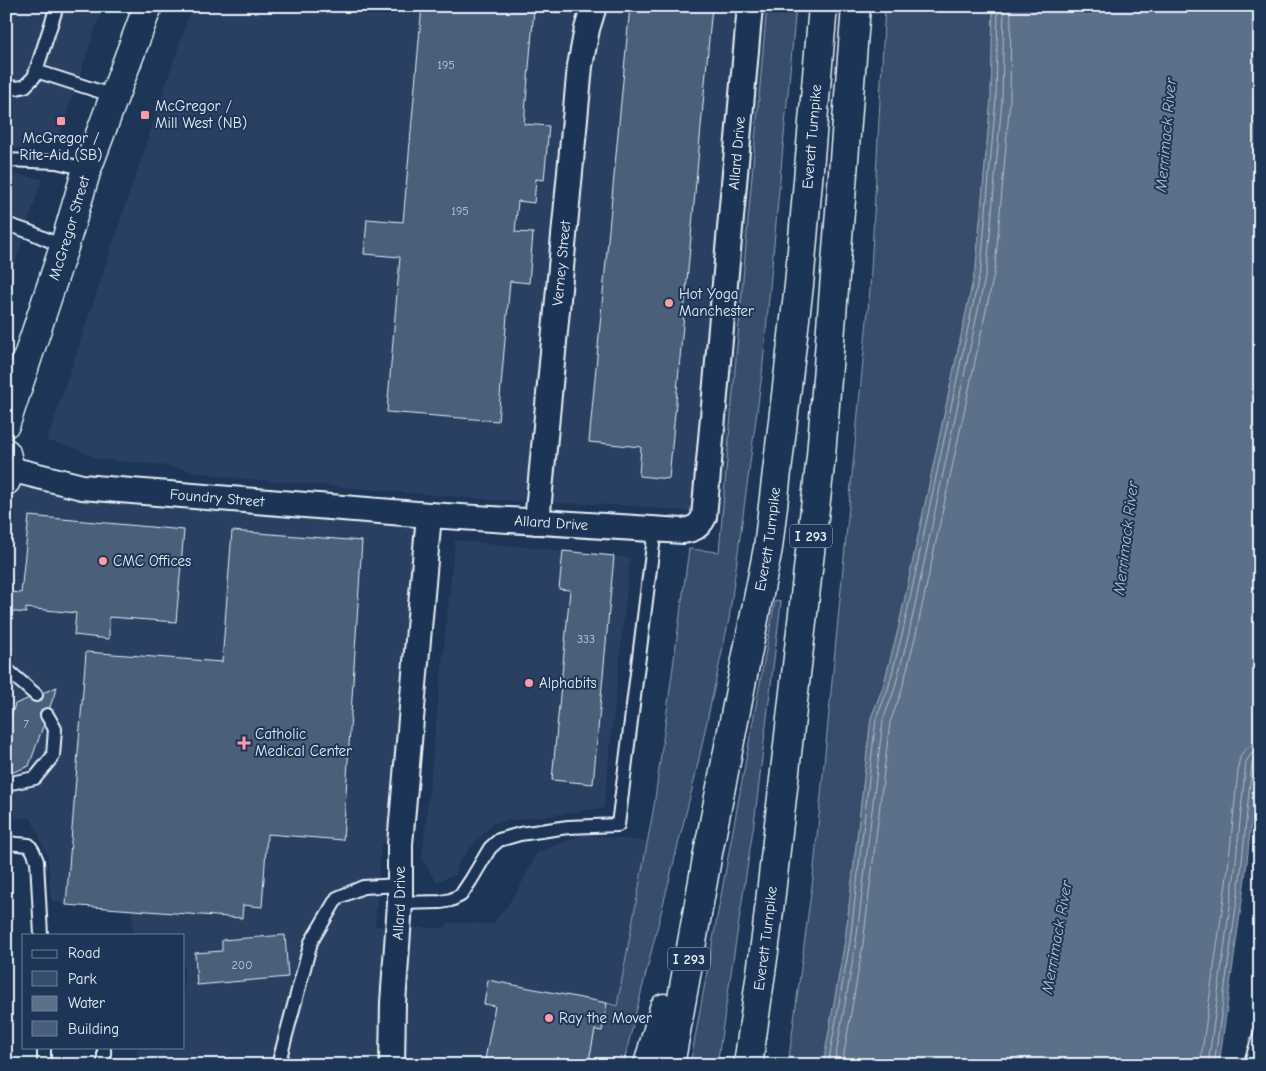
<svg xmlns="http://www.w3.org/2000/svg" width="1266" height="1071" viewBox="0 0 1266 1071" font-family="'Comic Neue',sans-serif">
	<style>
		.built { fill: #2a4162 }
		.green { fill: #374d6c; stroke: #909fb2 }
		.water { fill: #5d7089; stroke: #95a4b5 }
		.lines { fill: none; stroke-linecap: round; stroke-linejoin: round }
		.shore { stroke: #b0bdcc; stroke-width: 1 }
		.building { fill: #495e7a; stroke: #e8f1f8 }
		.lane-casing { stroke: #e8f1f8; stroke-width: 16 }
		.street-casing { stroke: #e8f1f8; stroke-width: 28 }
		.secondary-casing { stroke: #e8f1f8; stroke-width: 31 }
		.highway-casing { stroke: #e8f1f8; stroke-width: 31 }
		.lane { stroke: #1d3557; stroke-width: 12 }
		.street { stroke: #1d3557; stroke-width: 24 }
		.secondary { stroke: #1d3557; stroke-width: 28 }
		.highway { stroke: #1d3557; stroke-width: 28 }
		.poi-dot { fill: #ff9aa2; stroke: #1d3557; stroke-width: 2 }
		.labels { text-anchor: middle; stroke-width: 4; stroke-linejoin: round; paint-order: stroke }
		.number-label { font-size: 12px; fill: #c0ccd8 }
		.shield { fill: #1d3557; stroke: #abb9c8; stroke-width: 1 }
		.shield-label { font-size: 14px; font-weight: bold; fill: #e8f1f8 }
		.poi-label { font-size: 15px; fill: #e8f1f8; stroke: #1d3557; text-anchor: start }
		.street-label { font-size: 15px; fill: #e8f1f8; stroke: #1d3557 }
		.water-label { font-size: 16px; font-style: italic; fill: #b7c4d1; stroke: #1d3557 }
	</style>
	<rect width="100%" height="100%" fill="#1d3557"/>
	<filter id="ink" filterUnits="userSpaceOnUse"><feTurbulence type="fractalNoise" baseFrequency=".02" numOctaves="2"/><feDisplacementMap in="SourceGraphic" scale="10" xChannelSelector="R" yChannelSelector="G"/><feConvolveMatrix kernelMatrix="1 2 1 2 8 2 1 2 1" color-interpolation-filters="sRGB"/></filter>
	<g filter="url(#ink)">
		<path class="built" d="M6,6H103L60,133L28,148L6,149Z
			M192,6H767L723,515L635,506L496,500L225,477L161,465L98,459L75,448L47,441Z
			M6,173L42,179L6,292Z
			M6,480L429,515L400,844L381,843L375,926L444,928L449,923L493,924L517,892L537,853L583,834L647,842L617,1006L607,1003L595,1030L588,1065H138L137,1047H184V935H133L132,910L66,905L51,900L48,857L31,818H6Z
			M455,540L630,558L604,808L493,823L459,861L456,875L436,881L422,859Z"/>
		<path class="green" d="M767,6H796L762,374L729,619L695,777L623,1065H588L595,1030L607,1003L617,1006L654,806L689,549L719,552Z
			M885,6H993L991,99L976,266L898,630L883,687L871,718L845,941L823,1065H788L813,878L870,289Z
			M775,601L781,602L755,816L717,1065H690Z"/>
		<path class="water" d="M993,6H1260V739L1246,871L1219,1065H823L845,941L871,718L883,687L898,630L976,266L991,99Z"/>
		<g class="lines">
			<path class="shore" d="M828,1065L850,942L876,719L888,689L903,631L981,267L996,99L998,6
				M834,1065L856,943L883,720L894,691L909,633L987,268L1002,100L1004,6
				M842,1065L863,944L890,722L901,693L916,634L995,269L1010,100L1011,6
				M1200,1065L1228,869L1239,761C1242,750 1249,744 1260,744
				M1208,1065L1235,870L1246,762L1251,754L1260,751
				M1214,1065L1241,871L1252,763L1255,759L1260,758"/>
		</g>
		<path class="building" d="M422,6H562V13L534,10L524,124L549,126L544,180L536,179L534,203L518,201L515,232L533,233L529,283L510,281L498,421L387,412L400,257L364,254L365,243L367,219L403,222Z
			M630,6H712L669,479L639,476L641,447L589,442Z
			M29,516L184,530L176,622L109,617V639L74,635L76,613L26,608V613L8,611L10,592L21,593Z
			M232,531L362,541L343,840L267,834L262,907L243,905L242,918L66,905L86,652L222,662Z
			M563,551L614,556L593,784L552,780L570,590L559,589Z
			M57,687L29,766L6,775V733L15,704Z
			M285,935L288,977L197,985L195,953L222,951V940Z
			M488,980L607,1003L602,1031L595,1030L588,1065H484L495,1006L484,1004Z"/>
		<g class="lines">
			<g class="lane-casing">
				<path id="lane" d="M36,71L114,96
					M6,86L17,88L25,86L34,77L57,6
					M6,160L56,162L87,169
					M6,224L30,232L64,247
					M6,669L36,695
					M6,784L35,778L53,756L55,729L47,715
					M6,843L29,845L33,851L37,861L41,935
					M400,903L441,902L451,900L461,895L471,880L490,848L499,840L520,834L568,827L618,825L655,529
					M44,1047V1065
					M104,1047V1065
					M278,1065L311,942L337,898L363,887L400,885
					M1250,1065L1260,1034"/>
			</g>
			<g class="street-casing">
				<g id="street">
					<path id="s1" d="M6,468L82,487L429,515"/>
					<path id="s2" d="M537,522L580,66L587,29L594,6"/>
					<path id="s3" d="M392,1065L393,1003L400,903V844L429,515L683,531C694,529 699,527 704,517L750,6"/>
				</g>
			</g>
			<g class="secondary-casing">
				<g id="secondary">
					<path id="s4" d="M6,423L64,247L87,169L148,6"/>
					<path d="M6,453L10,469L6,481"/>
				</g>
			</g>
			<g class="highway-casing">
				<g id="highway">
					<path d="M648,1065L664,1008"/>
					<path id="s5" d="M670,1065L708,853L768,548L799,285L823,6"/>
					<path id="s6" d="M748,1065L766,937L821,456L856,6"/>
				</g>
			</g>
			<use href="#lane" class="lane"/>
			<use href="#street" class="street"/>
			<use href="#secondary" class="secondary"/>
			<use href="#highway" class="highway"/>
		</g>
	</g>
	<g class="poi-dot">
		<rect x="140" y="110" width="10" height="10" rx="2.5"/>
		<rect x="56" y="116" width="10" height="10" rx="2.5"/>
		<circle cx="669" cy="303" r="5"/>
		<circle cx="103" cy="561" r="5"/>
		<circle cx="529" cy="683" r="5"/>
		<path d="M241.5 735.5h5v5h5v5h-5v5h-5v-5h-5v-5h5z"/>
		<circle cx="549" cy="1018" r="5"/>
	</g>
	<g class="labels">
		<g class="number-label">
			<text x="446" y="69">195</text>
			<text x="460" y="215">195</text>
			<text x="586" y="643">333</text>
			<text x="26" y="728">7</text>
			<text x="242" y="969">200</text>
		</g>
		<g class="shield">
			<rect x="790" y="524.5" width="42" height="23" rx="4"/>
			<rect x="668" y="947.5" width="42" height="23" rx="4"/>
		</g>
		<g class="shield-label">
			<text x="811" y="541">I 293</text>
			<text x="689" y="964">I 293</text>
		</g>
		<g class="poi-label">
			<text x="155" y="111">McGregor /<tspan x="155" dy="17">Mill West (NB)</tspan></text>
			<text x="61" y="143" text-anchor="middle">McGregor /<tspan x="61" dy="17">Rite-Aid (SB)</tspan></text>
			<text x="679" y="299">Hot Yoga<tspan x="679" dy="17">Manchester</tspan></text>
			<text x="113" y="566">CMC Offices</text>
			<text x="539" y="688">Alphabits</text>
			<text x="255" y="739">Catholic<tspan x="255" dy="17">Medical Center</tspan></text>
			<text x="559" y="1023">Ray the Mover</text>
		</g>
		<g class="street-label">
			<text dy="5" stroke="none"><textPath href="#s5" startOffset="940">Everett Turnpike</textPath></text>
			<text dy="5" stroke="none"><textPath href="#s3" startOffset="1198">Allard Drive</textPath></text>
			<text dy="5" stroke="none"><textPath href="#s4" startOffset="205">McGregor Street</textPath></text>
			<text dy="5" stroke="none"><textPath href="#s2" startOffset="260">Verney Street</textPath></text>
			<text dy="5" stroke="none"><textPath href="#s1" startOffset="214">Foundry Street</textPath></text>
			<text dy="5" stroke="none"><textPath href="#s3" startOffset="674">Allard Drive</textPath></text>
			<text dy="5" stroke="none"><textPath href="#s5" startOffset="535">Everett Turnpike</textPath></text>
			<text dy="5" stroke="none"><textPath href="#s3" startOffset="162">Allard Drive</textPath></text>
			<text dy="5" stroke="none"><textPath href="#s6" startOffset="128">Everett Turnpike</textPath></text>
		</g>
		<g class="water-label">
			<text transform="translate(1165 135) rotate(-85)" y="6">Merrimack River</text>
			<text transform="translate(1125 538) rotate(-83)" y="6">Merrimack River</text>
			<text transform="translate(1056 937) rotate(-80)" y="6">Merrimack River</text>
		</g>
	</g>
	<rect width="1266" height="1071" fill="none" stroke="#1d3557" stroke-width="25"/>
	<rect x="12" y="12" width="1241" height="1046" fill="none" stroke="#e8f1f8" stroke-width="2" filter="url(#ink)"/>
	<rect x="22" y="934" width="162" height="115" fill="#1d3557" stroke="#6e8097"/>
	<rect x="32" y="950" width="25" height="8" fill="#1d3557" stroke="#6e8097"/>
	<text x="68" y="958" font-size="15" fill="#e8f1f8">Road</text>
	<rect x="32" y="971" width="25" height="15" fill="#374d6c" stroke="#6e8097"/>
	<text x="68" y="984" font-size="15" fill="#e8f1f8">Park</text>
	<rect x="32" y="996" width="25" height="15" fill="#5d7089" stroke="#6e8097"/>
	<text x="68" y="1008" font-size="15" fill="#e8f1f8">Water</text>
	<rect x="32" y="1021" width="25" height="15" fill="#495e7a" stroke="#6e8097"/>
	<text x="68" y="1034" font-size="15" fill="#e8f1f8">Building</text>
</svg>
